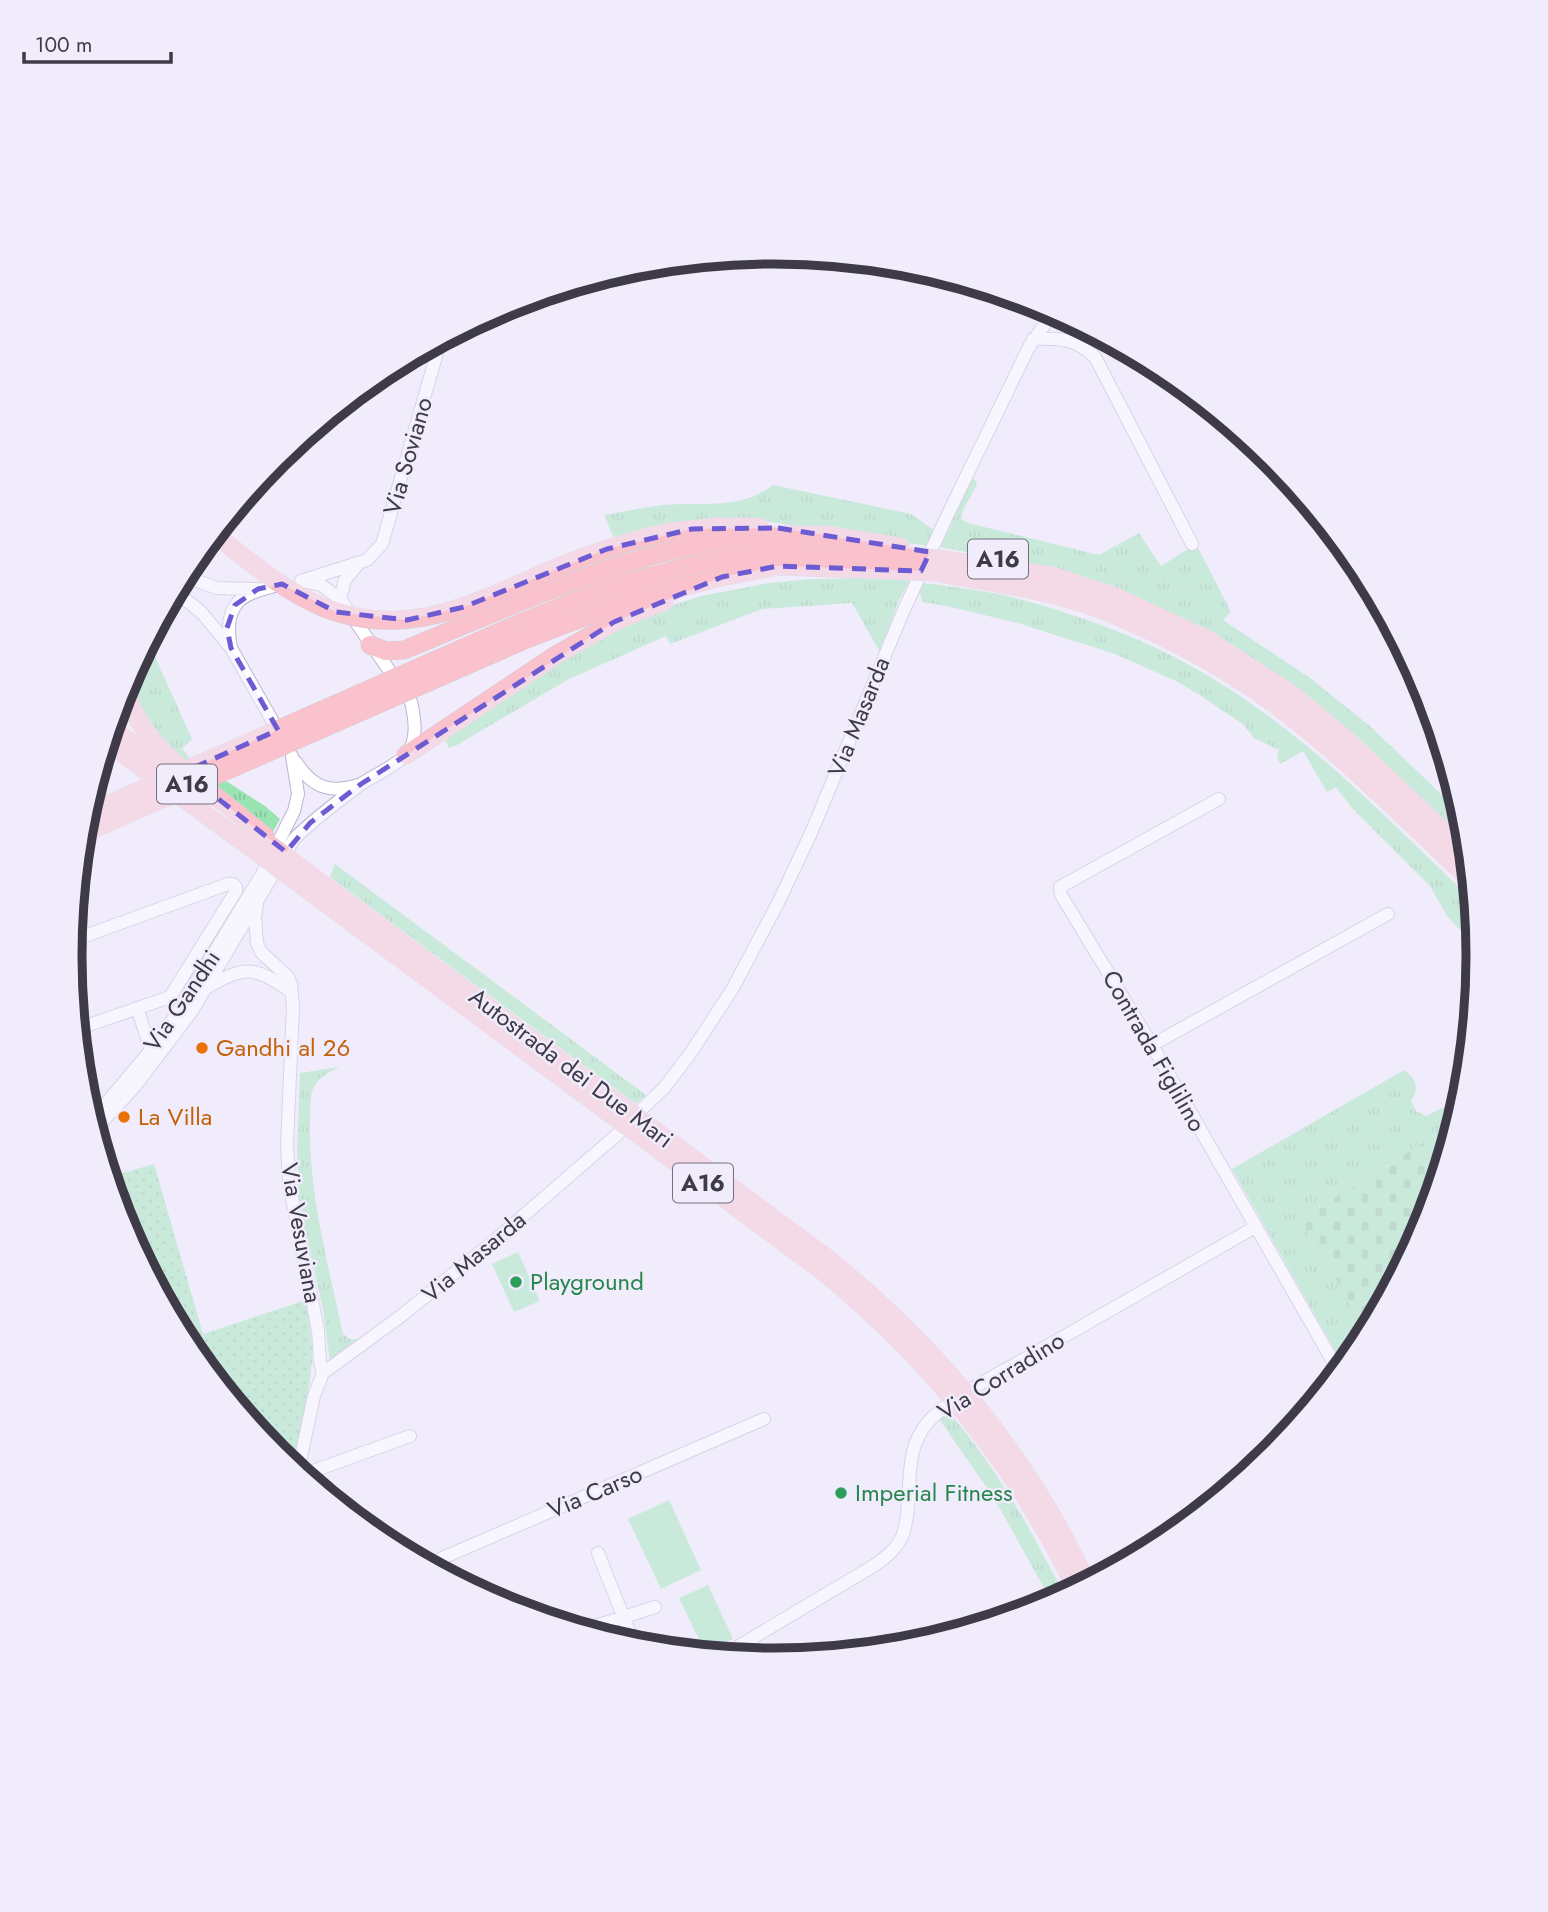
<svg xmlns="http://www.w3.org/2000/svg" width="1548" height="1912" viewBox="0 0 1548 1912" font-family="Jost,sans-serif">
	<style>
		.grass { fill: url(#grass-tufts) }
		.cemetery { fill: url(#cemetery-stones) }
		.park { fill: url(#park-dots) }
		.pitch { fill: #9ae4b4 }
		.lines { fill: none; stroke-linecap: round; stroke-linejoin: round }
		.minor-casing { stroke: #bdb2d4; stroke-width: 14 }
		.highway-casing { stroke: #d1d0d3; stroke-width: 19 }
		.minor { stroke: #fff; stroke-width: 12 }
		.highway { stroke: #f9c2cc; stroke-width: 18 }
		.highway-bridge-casing { stroke: #d1d0d3; stroke-width: 19; stroke-linecap: butt }
		.highway-bridge { stroke: #f9c2cc; stroke-width: 18 }
		.marked { fill: none; stroke: #6d5bd4; stroke-width: 5; stroke-dasharray: 14 9; stroke-linejoin: round }
		.food-dot { fill: #e8710a; stroke: #f1ecfb; stroke-width: 2.5 }
		.leisure-dot { fill: #2e9e5b; stroke: #f1ecfb; stroke-width: 2.5 }
		.labels { text-anchor: middle; stroke-width: 5; stroke-linejoin: round; paint-order: stroke }
		.shield { fill: #f1ecfb; stroke: #746f7e; stroke-width: 2 }
		.shield-label { font-size: 23px; font-weight: bold; fill: #3e3a48 }
		.street-label { font-size: 24px; fill: #3e3a48; stroke: #f1ecfb }
		.food-label { font-size: 24px; fill: #c56008; stroke: #f1ecfb; text-anchor: start }
		.leisure-label { font-size: 24px; fill: #27864d; stroke: #f1ecfb; text-anchor: start }
		.rim { fill: none; stroke: #3e3a48; stroke-width: 9 }
	</style>
	<defs>
		<pattern id="grass-tufts" width="24" height="20" patternUnits="userSpaceOnUse" patternTransform="scale(1.75)"><rect width="24" height="20" fill="#9ae4b4"/><path d="M3 7l-1-3M5 7V3M7 7l1-3M15 17l-1-3M17 17v-4M19 17l1-3" fill="none" stroke="#86c49c"/></pattern>
		<pattern id="cemetery-stones" width="16" height="16" patternUnits="userSpaceOnUse" patternTransform="scale(1.75)"><rect width="16" height="16" fill="#9ae4b4"/><path d="M2 7V4a2 2 0 0 1 4 0v3zM10 15v-3a2 2 0 0 1 4 0v3z" fill="#86c49c"/></pattern>
		<pattern id="park-dots" width="8" height="8" patternUnits="userSpaceOnUse" patternTransform="scale(1.75)"><rect width="8" height="8" fill="#9ae4b4"/><path d="M2 2h.1M6 6h.1" fill="none" stroke="#86c49c" stroke-width="1.8" stroke-linecap="round"/></pattern>
	</defs>
	<rect width="100%" height="100%" fill="#f1ecfb"/>
	<path class="grass" d="M971,475L977,483C973,496 962,506 961,519L968,523L1099,555L1139,533L1161,566L1196,544L1231,612L1223,620L1310,678L1371,727L1464,816L1467,846L1281,682L1033,565L940,547L952,524L949,523Z
		M773,485L911,514L935,531L928,546L771,522H724L614,538L604,515C624,512 643,507 663,505C704,501 738,511 773,485Z
		M866,578L910,580L899,600L880,652L852,603L762,609L670,644L666,636L569,679L457,745L449,748L445,740L446,734L543,668L655,611L701,596L769,583L812,579Z
		M923,583C956,587 990,591 1023,600C1084,617 1145,639 1200,671C1304,731 1387,818 1472,900L1477,948L1447,916L1430,886L1351,807L1336,787L1327,792L1303,751L1280,764L1277,758L1279,750L1254,738L1244,725L1198,694L1176,681L1115,654L1021,624L947,606L922,602L921,595L917,592Z
		M148,641L192,739L182,749L190,758L265,806L280,819L271,835L158,744L126,683Z
		M335,864L646,1095L636,1104L330,877Z
		M339,1067C330,1072 319,1077 314,1087C309,1096 311,1109 310,1119C308,1192 328,1263 343,1334L350,1339H362L330,1362L323,1309L299,1201L297,1152L300,1073Z
		M1404,1070C1416,1080 1420,1088 1411,1101L1416,1111L1426,1116L1451,1104L1458,1114L1456,1122L1299,1220L1368,1331L1359,1347L1344,1366L1232,1169Z
		M949,1412C996,1468 1032,1530 1064,1595L1052,1602L994,1498L939,1419Z"/>
	<path class="cemetery" d="M1456,1122L1424,1226L1368,1331L1299,1220Z"/>
	<path class="park" d="M154,1164L203,1334L306,1300L313,1352L309,1387L292,1466L276,1454L188,1347L123,1225L109,1177Z"/>
	<path class="pitch" d="M518,1252L540,1301L514,1312L492,1264Z
		M669,1500L701,1570L661,1589L628,1519Z
		M708,1585L733,1639L705,1652L679,1598Z"/>
	<g class="lines">
		<g class="minor-casing">
			<path id="minor" d="M1033,339C1061,338 1074,338 1095,357L1192,544
				M183,576L217,588L257,589
				M301,581L367,560L382,544L441,339
				M175,591L202,613L231,648L280,734
				M340,599L345,580L359,563
				M231,648C222,602 242,592 284,584
				M296,762C312,787 329,794 358,785
				M1219,799L1060,887L1061,895L1152,1045L1339,1372
				M257,905L255,917L257,943L261,952L288,977L291,984L293,1007L287,1144L289,1183L318,1330L320,1362L323,1373L314,1396L298,1471
				M71,941L228,884H233L236,887V891L170,997L77,1029
				M206,988C244,966 253,965 290,991
				M137,1008L151,1050
				M1152,1045L1388,914
				M642,1109L664,1088L690,1054L733,988L779,901L811,833L903,612L947,516L1029,347L1054,311
				M92,1120L151,1050L178,1012L262,874L294,811L298,794L292,756
				M95,1130L136,1085L192,1011L294,839C314,819 338,801 361,784C372,777 400,763 407,754C418,739 415,719 411,702L340,599L321,585L302,581
				M323,1373L401,1316L493,1242L619,1133
				M302,1475L410,1436
				M598,1553L635,1646
				M426,1565L764,1419
				M583,1630L655,1607
				M724,1655L875,1565C886,1557 898,1548 903,1534C915,1498 900,1452 929,1421C952,1396 1006,1370 1037,1352C1110,1310 1182,1269 1255,1227"/>
		</g>
		<g class="highway-casing">
			<path id="highway" d="M670,532L716,527H759
				M825,535L901,547
				M938,559L1053,576L1116,597L1208,640L1294,696L1348,741L1468,854
				M934,572C992,583 1055,590 1110,613C1170,638 1229,669 1281,709C1348,759 1409,823 1471,880
				M520,623L610,587L705,562L768,552L919,557
				M522,641L623,602L722,577L778,566L912,571
				M370,645L386,651L404,650C523,602 647,540 778,535C797,534 817,536 836,536
				M124,685C137,738 179,767 219,799C235,811 250,824 265,836
				M111,728L167,770
				M107,742L254,850
				M406,755L556,655L614,622L664,601"/>
		</g>
		<use href="#minor" class="minor"/>
		<use href="#highway" class="highway"/>
		<g class="highway-bridge-casing">
			<path id="highway-bridge" d="M214,534C247,559 281,589 320,606C407,643 478,601 558,567C595,552 631,540 670,532
				M919,557L938,559
				M912,571L934,572
				M84,815L520,623
				M82,834L522,641
				M263,840L832,1262C941,1352 1027,1455 1087,1583
				M254,850L824,1272C930,1360 1017,1464 1076,1589"/>
		</g>
		<use href="#highway-bridge" class="highway-bridge"/>
	</g>
	<path d="M0 0H1548V1912H0ZM778,528L930,552L921,571L778,566L722,577L614,622L361,784L310,823L286,852L184,772L278,730L231,648L227,628L235,605L258,589L282,584L336,612L407,620L464,607L607,549L692,529Z" fill="#f1ecfb" fill-opacity=".55" fill-rule="evenodd"/>
	<path class="marked" d="M778,528L930,552L921,571L778,566L722,577L614,622L361,784L310,823L286,852L184,772L278,730L231,648L227,628L235,605L258,589L282,584L336,612L407,620L464,607L607,549L692,529Z"/>
	<g class="food-dot">
		<circle cx="202" cy="1048" r="7"/>
		<circle cx="124" cy="1117" r="7"/>
	</g>
	<g class="leisure-dot">
		<circle cx="516" cy="1282" r="7"/>
		<circle cx="841" cy="1493" r="7"/>
	</g>
	<g class="labels">
		<g class="shield">
			<rect x="968" y="539.5" width="60" height="39" rx="5"/>
			<rect x="157" y="764.5" width="60" height="39" rx="5"/>
			<rect x="673" y="1163.5" width="60" height="39" rx="5"/>
		</g>
		<g class="shield-label">
			<text x="998" y="567">A16</text>
			<text x="187" y="792">A16</text>
			<text x="703" y="1191">A16</text>
		</g>
		<g class="street-label">
			<text transform="translate(408 456) rotate(-74)" y="8">Via Soviano</text>
			<text transform="translate(859 717) rotate(-68)" y="8">Via Masarda</text>
			<text transform="translate(182 1001) rotate(-56)" y="8">Via Gandhi</text>
			<text transform="translate(1154 1051) rotate(60)" y="8">Contrada Figlilino</text>
			<text transform="translate(571 1068) rotate(37)" y="8">Autostrada dei Due Mari</text>
			<text transform="translate(301 1233) rotate(80)" y="8">Via Vesuviana</text>
			<text transform="translate(474 1257) rotate(-40)" y="8">Via Masarda</text>
			<text transform="translate(1001 1376) rotate(-32)" y="8">Via Corradino</text>
			<text transform="translate(595 1492) rotate(-23)" y="8">Via Carso</text>
		</g>
		<g class="food-label">
			<text x="216" y="1056">Gandhi al 26</text>
			<text x="138" y="1125">La Villa</text>
		</g>
		<g class="leisure-label">
			<text x="530" y="1290">Playground</text>
			<text x="855" y="1501">Imperial Fitness</text>
		</g>
	</g>
	<path d="M0 0H1548V1912H0ZM82 956a692 692 0 1 1 1384 0a692 692 0 1 1-1384 0Z" fill="#f1ecfb" fill-rule="evenodd"/>
	<path class="rim" d="M82 956a692 692 0 1 1 1384 0a692 692 0 1 1-1384 0Z"/>
	<path d="M24 52v10h147v-10" fill="none" stroke="#3e3a48" stroke-width="3.5"/>
	<text x="35" y="52" font-size="21" fill="#3e3a48" stroke="#f1ecfb" stroke-width="5" paint-order="stroke">100 m</text>
</svg>
